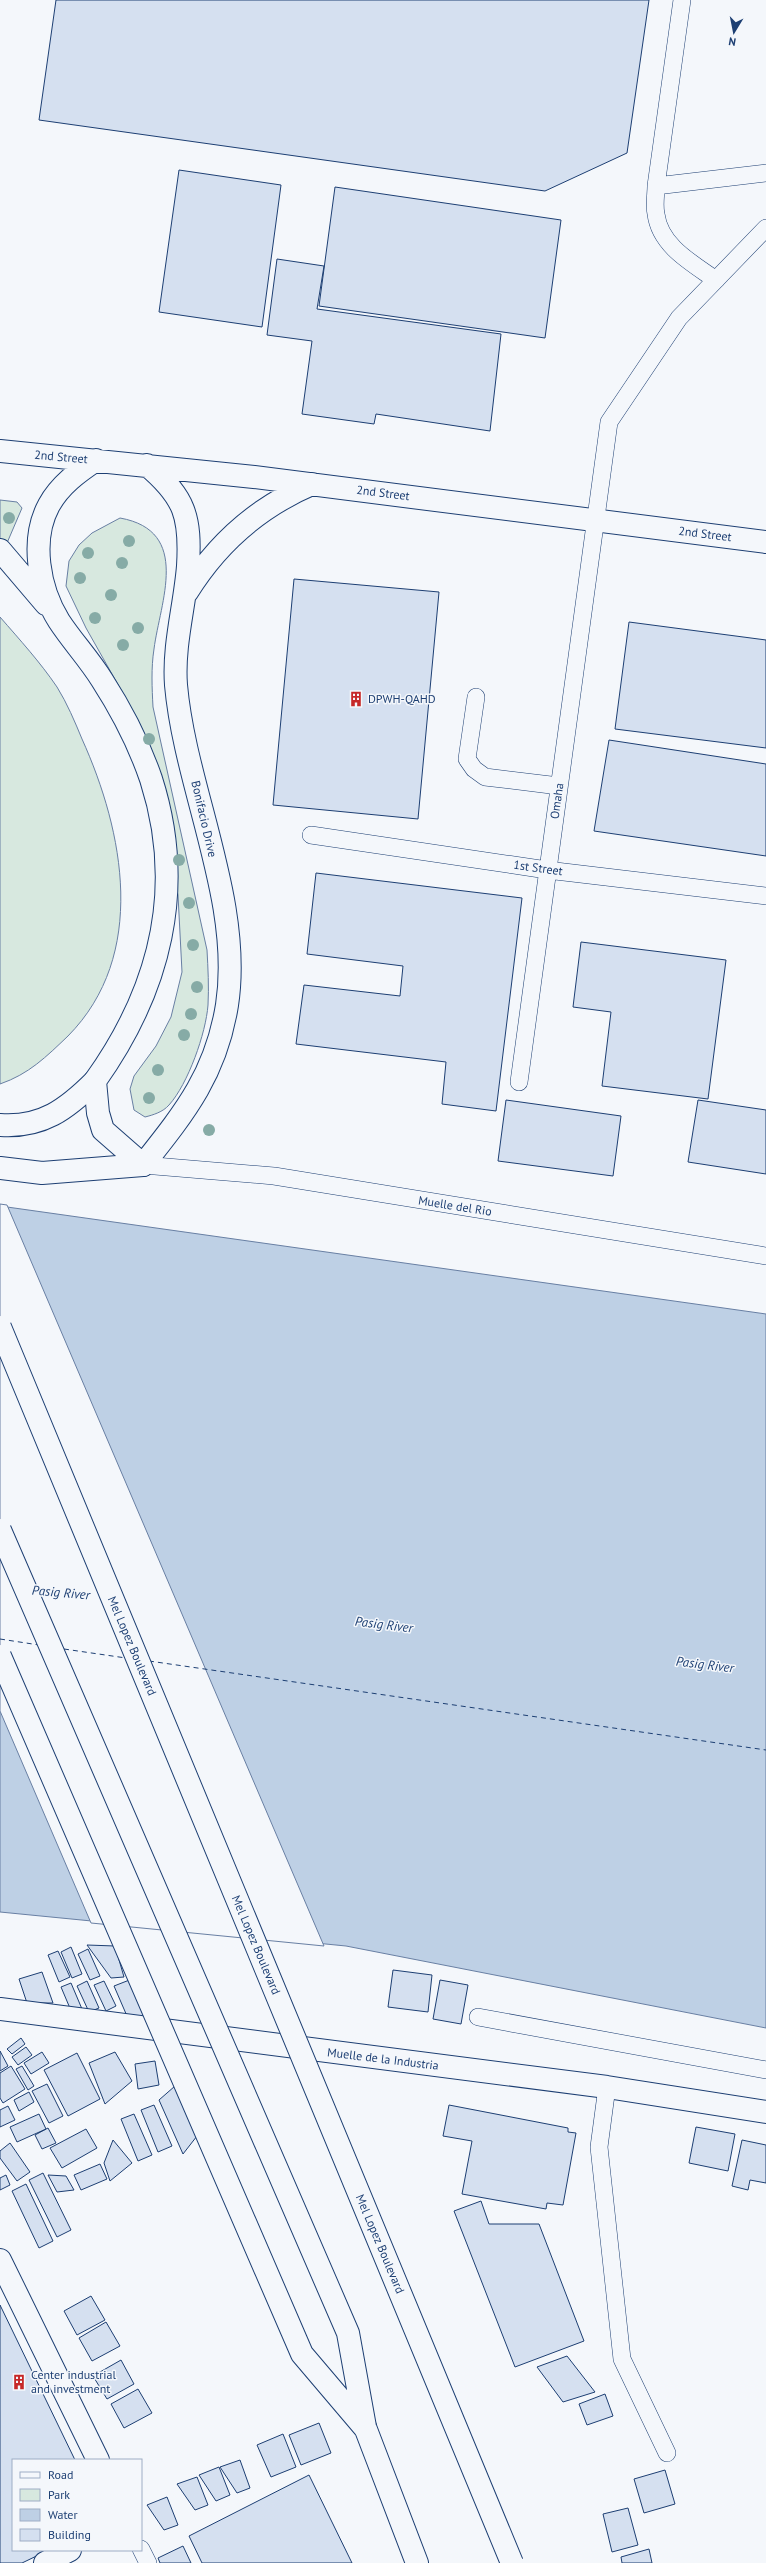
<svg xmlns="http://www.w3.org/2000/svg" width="766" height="2563" viewBox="0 0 766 2563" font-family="'PT Sans',sans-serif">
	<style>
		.green { fill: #d7e8df; stroke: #687fa3 }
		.water { fill: #bed0e5; stroke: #687fa3 }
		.pier { fill: #f4f7fb; stroke: #687fa3 }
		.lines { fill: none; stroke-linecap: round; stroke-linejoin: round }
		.ferry { stroke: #1d3f73; stroke-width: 1; stroke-dasharray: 5 4; stroke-linecap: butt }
		.building { fill: #d5e0f0; stroke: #1d3f73 }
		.lane-casing { stroke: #1d3f73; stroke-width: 18 }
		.street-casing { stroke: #1d3f73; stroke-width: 24 }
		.secondary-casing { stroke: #1d3f73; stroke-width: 24 }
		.highway-casing { stroke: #1d3f73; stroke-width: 24 }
		.lane { stroke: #f4f7fb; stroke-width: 17 }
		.street { stroke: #f4f7fb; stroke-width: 22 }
		.secondary { stroke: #f4f7fb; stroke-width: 22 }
		.highway { stroke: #f4f7fb; stroke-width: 22 }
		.highway-bridge-casing { stroke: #1d3f73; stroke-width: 24; stroke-linecap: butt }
		.highway-bridge { stroke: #f4f7fb; stroke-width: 22 }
		.tree { fill: #86aba6 }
		.labels { text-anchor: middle; stroke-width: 3; stroke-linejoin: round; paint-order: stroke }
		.street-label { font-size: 12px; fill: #1d3f73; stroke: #f4f7fb }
		.poi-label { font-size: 12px; fill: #1d3f73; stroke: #f4f7fb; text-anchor: start }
		.water-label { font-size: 13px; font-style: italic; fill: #1d3f73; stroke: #f4f7fb }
	</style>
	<rect width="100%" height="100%" fill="#f4f7fb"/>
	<path class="green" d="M0,500L17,502L22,508L7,543H0Z
		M120,518C192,531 160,602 154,649C151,668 152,688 153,707L207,950C208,968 209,987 208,1005C206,1033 188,1084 169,1105C163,1112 153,1115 145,1117L134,1110L130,1089L134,1076L156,1046L171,1017L182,972L178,895L167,843L121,690L86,628L66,586L69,561L79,545L92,533Z
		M0,617C20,640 40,662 57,687C67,703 75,722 82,739C124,832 148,955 68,1036C46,1057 29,1074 0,1084Z"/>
	<path class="water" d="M0,1206L766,1314V2028L346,1946L0,1912Z"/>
	<path class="pier" d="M0,1204L7,1205L324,1946L91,1923L0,1711Z"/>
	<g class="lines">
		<path class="ferry" d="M0,1639L39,1645
			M64,1649L126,1658
			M149,1661L766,1750"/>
	</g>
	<path class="building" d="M56,0H649L627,153L545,191L39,120Z
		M179,170L281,185L262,327L159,312Z
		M335,187L561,220L545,338L319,306Z
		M277,259L324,266L317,309L501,334L490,431L376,414L374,424L302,414L312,341L267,335Z
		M294,579L439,592L418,819L273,805Z
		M629,622L766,640V748L615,729Z
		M609,740L766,764V856L594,831Z
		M316,873L522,898L496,1111L442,1104L446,1062L296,1044L304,985L400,996L403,966L307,954Z
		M581,942L726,960L708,1099L602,1086L611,1012L573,1007Z
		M506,1100L621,1116L613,1176L498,1161Z
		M698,1100L766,1110V1174L688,1162Z
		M87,1945L115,1946L124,1977L111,1978Z
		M71,1947L82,1974L72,1978L61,1952Z
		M88,1949L100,1976L90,1980L78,1954Z
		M58,1951L70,1977L59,1982L48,1955Z
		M393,1970L432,1975L428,2012L388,2007Z
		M42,1972L53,2003H27L19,1979Z
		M132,1979L148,2015L130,2023L114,1986Z
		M440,1980L468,1985L461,2024L433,2019Z
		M87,1981L99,2008L89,2012L77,1986Z
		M104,1981L116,2006L106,2011L94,1985Z
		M71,1983L82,2009L72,2013L61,1987Z
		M21,2038L25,2044L12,2054L7,2049Z
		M26,2047L32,2055L18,2065L12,2057Z
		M0,2051L8,2066L0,2071Z
		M42,2052L49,2063L31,2074L24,2063Z
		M115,2052L132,2081L105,2104L89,2063Z
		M77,2053L100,2099L68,2116L44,2070Z
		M155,2061L159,2085L138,2089L135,2064Z
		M11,2066L25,2089L3,2103L0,2098V2073Z
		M22,2066L34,2086L28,2090L16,2069Z
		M47,2084L63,2116L49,2123L32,2091Z
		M175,2086L197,2136L183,2154L159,2100Z
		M29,2092L34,2102L19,2111L14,2100Z
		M154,2105L172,2146L158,2152L141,2110Z
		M449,2105L568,2128V2132L576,2133L563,2205L547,2203L546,2209L462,2194L472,2141L443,2136Z
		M8,2106L15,2120L0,2127V2110Z
		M39,2114L46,2129L17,2142L10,2127Z
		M134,2114L152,2155L138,2161L121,2119Z
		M696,2127L735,2134L728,2171L689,2163Z
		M48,2128L56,2143L42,2149L35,2135Z
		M86,2129L97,2148L62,2168L50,2148Z
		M113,2140L132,2163L110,2181L104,2163Z
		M742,2140L766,2145V2183L750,2180L748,2190L732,2186Z
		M10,2143L30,2172L17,2181L0,2158V2151Z
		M100,2164L107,2179L81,2190L74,2175Z
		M43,2173L71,2230L57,2237L29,2180Z
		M6,2175L10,2185L0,2190V2178Z
		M48,2175L66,2176L74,2190L57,2192Z
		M26,2184L53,2241L39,2248L12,2191Z
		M481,2201L489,2224H539L584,2341L515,2367L454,2211Z
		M91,2296L105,2320L77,2335L64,2311Z
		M0,2305L75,2460H13V2550H49L22,2563H0Z
		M106,2322L120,2346L92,2361L79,2338Z
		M567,2356L595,2392L563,2402L537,2367Z
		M121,2360L134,2384L107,2399L93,2376Z
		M138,2389L152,2413L124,2428L111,2404Z
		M605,2394L613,2416L587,2425L579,2404Z
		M319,2423L331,2453L301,2465L289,2435Z
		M283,2434L296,2467L271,2477L257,2445Z
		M240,2460L250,2488L237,2493L220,2467Z
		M219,2467L230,2495L216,2501L199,2475Z
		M665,2470L675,2504L644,2513L634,2479Z
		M309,2475L352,2563H202L189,2536Z
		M197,2477L208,2505L195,2510L177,2484Z
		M167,2497L178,2525L164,2530L147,2505Z
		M628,2508L638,2545L612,2552L603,2514Z
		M183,2546L191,2563H160L158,2558Z
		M649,2549L652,2563H622L621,2557Z"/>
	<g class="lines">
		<g class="lane-casing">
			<path id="lane" d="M682,0L656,186C656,195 654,205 656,214C660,246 692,263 716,280
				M656,186L766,173
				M476,697L467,759L474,769L485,777L559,786
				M311,835L547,870L766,896
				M519,1082L609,422L679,318L766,228
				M143,1165L274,1176L766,1256
				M478,2017L766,2070
				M607,2087L599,2147L622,2359L667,2453
				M141,2549L148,2563"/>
		</g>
		<g class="street-casing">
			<path id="street" d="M0,2260L98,2460
				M45,2563L70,2550"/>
		</g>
		<g class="secondary-casing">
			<path id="secondary" d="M0,451L254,477L766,542
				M96,460C78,472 60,485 49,505C30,540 39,589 59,621C72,641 89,659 102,680C122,711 139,744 151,779C186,888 160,990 95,1081L98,1113L103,1130L143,1165C185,1112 216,1074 227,1005C243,901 185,788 176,685C173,645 185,605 188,566C191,517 185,497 147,465
				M0,550L46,604
				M187,592C218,542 258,507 312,484
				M0,2009L607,2087L766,2112"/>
		</g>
		<g class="highway-casing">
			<path id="highway" d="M0,1125C42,1128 67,1109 95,1081
				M0,1168L42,1173L143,1165
				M365,2427L417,2563"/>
		</g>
		<use href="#lane" class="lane"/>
		<use href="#street" class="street"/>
		<use href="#secondary" class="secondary"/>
		<use href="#highway" class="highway"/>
		<g class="highway-bridge-casing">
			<path id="highway-bridge" d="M0,1327L512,2563
				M0,1530L348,2333L365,2427
				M0,1656L302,2354L364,2427"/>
		</g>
		<use href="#highway-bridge" class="highway-bridge"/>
	</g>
	<g class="tree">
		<circle cx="9" cy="518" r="6"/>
		<circle cx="129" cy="541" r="6"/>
		<circle cx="88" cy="553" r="6"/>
		<circle cx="122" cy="563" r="6"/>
		<circle cx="80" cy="578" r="6"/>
		<circle cx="111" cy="595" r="6"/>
		<circle cx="95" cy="618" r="6"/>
		<circle cx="138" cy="628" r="6"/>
		<circle cx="123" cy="645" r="6"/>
		<circle cx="149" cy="739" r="6"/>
		<circle cx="179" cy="860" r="6"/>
		<circle cx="189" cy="903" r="6"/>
		<circle cx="193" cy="945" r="6"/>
		<circle cx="197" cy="987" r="6"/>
		<circle cx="191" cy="1014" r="6"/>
		<circle cx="184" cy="1035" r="6"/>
		<circle cx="158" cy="1070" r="6"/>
		<circle cx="149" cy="1098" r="6"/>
		<circle cx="209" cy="1130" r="6"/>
	</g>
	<defs>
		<g id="building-bare" transform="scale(1.2)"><path d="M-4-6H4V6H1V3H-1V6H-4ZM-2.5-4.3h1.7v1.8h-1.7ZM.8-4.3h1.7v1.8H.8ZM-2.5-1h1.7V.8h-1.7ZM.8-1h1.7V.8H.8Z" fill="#c62828" stroke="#f4f7fb" stroke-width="2.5" paint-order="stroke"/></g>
	</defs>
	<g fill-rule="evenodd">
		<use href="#building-bare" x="356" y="699"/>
		<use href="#building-bare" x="19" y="2382"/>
	</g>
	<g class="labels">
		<g class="street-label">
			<text transform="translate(61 457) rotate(5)" y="4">2nd Street</text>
			<text transform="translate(383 493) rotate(7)" y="4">2nd Street</text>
			<text transform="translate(705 534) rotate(7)" y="4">2nd Street</text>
			<text transform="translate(557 801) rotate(-82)" y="4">Omaha</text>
			<text transform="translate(204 819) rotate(77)" y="4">Bonifacio Drive</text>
			<text transform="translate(538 868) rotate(8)" y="4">1st Street</text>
			<text transform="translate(455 1206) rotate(9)" y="4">Muelle del Rio</text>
			<text transform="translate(132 1646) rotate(67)" y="4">Mel Lopez Boulevard</text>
			<text transform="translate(256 1945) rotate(67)" y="4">Mel Lopez Boulevard</text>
			<text transform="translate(383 2059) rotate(7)" y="4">Muelle de la Industria</text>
			<text transform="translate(380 2244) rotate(67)" y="4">Mel Lopez Boulevard</text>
		</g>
		<g class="poi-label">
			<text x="368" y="703">DPWH-QAHD</text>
			<text x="31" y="2379">Center industrial<tspan x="31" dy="14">and investment</tspan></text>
		</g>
		<g class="water-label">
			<text transform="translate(61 1592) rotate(5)" y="5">Pasig River</text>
			<text transform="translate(384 1624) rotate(7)" y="5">Pasig River</text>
			<text transform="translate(705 1664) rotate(7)" y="5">Pasig River</text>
		</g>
	</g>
	<rect x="12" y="2459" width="130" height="92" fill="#f4f7fb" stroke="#9eadc5"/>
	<rect x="20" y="2472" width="20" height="6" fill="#f4f7fb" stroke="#9eadc5"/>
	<text x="48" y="2479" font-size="12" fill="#1d3f73">Road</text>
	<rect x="20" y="2489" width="20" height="12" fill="#d7e8df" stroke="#9eadc5"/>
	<text x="48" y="2499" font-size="12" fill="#1d3f73">Park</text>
	<rect x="20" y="2509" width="20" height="12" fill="#bed0e5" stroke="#9eadc5"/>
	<text x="48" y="2519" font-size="12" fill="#1d3f73">Water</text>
	<rect x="20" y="2529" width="20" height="12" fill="#d5e0f0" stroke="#9eadc5"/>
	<text x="48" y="2539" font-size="12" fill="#1d3f73">Building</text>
	<g transform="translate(734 32) rotate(190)" stroke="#f4f7fb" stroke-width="3" paint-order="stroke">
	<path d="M0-3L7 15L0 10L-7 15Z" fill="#1d3f73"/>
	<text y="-6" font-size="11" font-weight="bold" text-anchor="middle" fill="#1d3f73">N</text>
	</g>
</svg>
